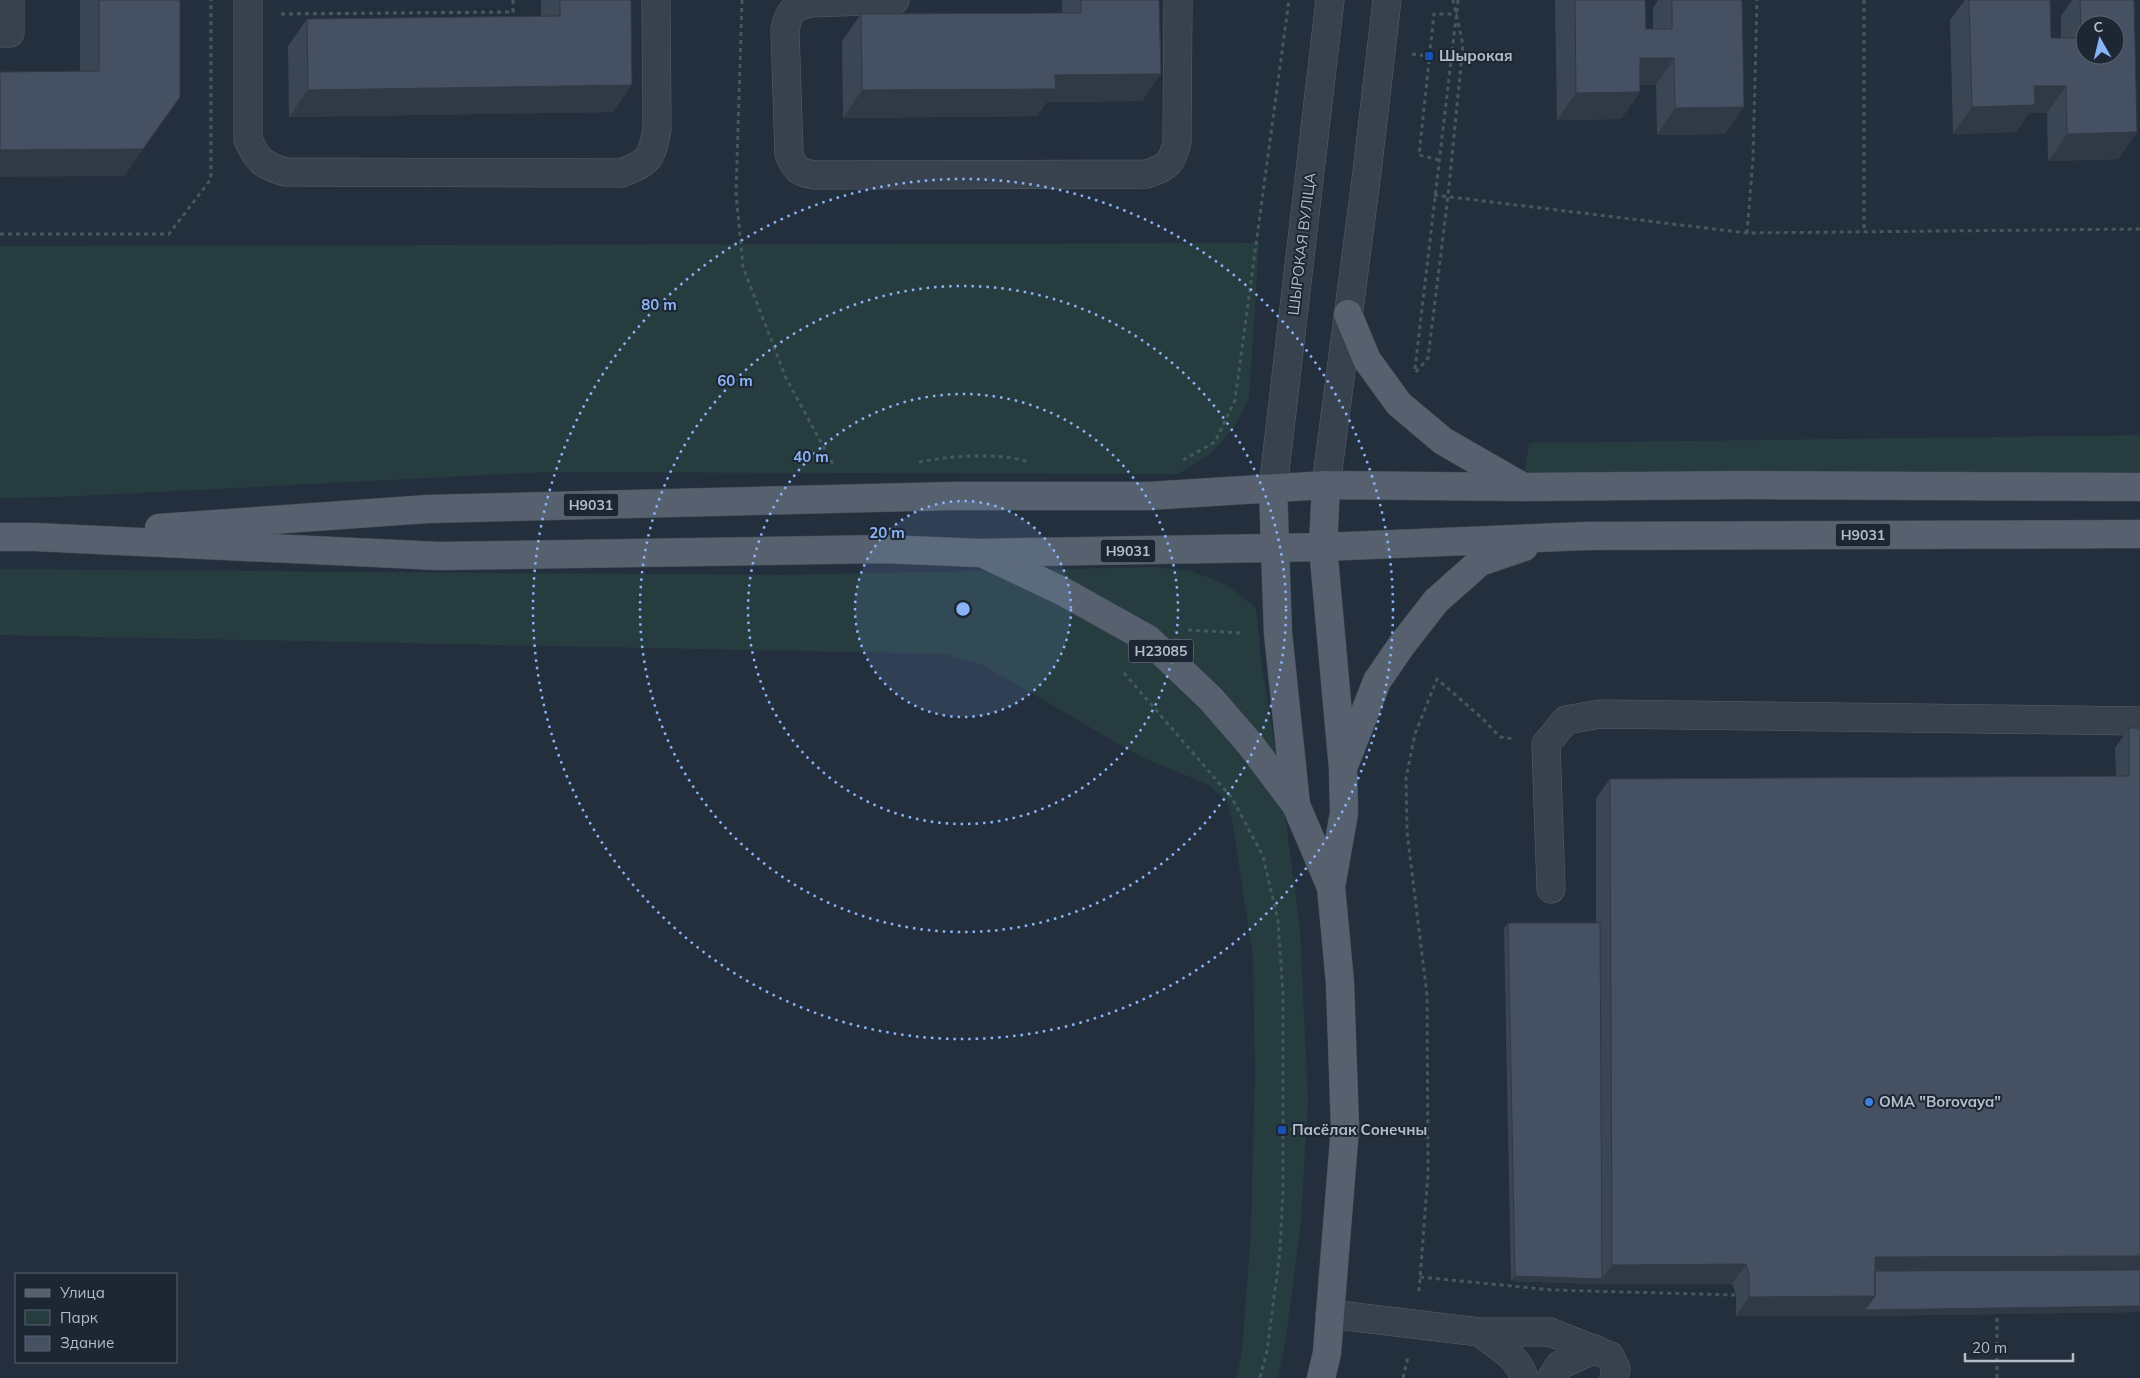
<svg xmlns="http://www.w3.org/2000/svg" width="2140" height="1378" viewBox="0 0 2140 1378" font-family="Mulish,sans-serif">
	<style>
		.green { fill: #263c3f }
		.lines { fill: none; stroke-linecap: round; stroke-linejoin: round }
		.minor-casing { stroke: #565f6c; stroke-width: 29 }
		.major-casing { stroke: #414a57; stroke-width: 29 }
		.path { stroke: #44595c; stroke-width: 3; stroke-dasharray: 4 4; stroke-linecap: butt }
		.minor { stroke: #38414e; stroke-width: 28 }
		.major { stroke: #56606e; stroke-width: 28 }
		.wall { fill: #3b4654 }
		.shaded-wall { fill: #303945 }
		.building { fill: #455162; stroke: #303945; fill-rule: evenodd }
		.ring { fill: none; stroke: #8ab4f8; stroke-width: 2.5; stroke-dasharray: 2.5 5 }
		.transit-dot { fill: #1a4fb4; stroke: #1d2633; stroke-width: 2 }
		.shop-dot { fill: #3f7fe0; stroke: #1d2633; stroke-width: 2 }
		.labels { text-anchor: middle; stroke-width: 4; stroke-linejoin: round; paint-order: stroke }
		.shield { fill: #1d2633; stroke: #878f9c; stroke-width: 1 }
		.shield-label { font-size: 14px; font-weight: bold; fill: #b4bcc9 }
		.poi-label { font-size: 15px; font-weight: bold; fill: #b4bcc9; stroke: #1d2633; text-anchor: start }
		.street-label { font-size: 15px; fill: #b4bcc9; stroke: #1d2633 }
		.centre { fill: #8ab4f8; stroke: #1d2633; stroke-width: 2.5 }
		.ring-label { font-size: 15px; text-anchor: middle; font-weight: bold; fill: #8ab4f8; stroke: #1d2633; stroke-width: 4; stroke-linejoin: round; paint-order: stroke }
	</style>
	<rect width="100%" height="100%" fill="#242f3e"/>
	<path class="green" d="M1259,243L1249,398L1234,428L1210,454L1178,474L546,472L59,497L0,498V246Z
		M2140,435V473L1524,477L1529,443Z
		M1157,567L1191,571L1227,585L1256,608L1262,667L1280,777L1300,928L1308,1100L1301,1221L1285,1345L1278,1378H1236L1242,1351L1251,1231L1255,1072L1253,958L1233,825L1227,801L1207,784L1141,757L983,665L945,654L0,635V569L781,575Z"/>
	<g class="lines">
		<g class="minor-casing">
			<path id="minor" d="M248,0V140C259,162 261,164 285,172L621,173C649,163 652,158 657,129L656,0
				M895,0L809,3C792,8 789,12 785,29L789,154C795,170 798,172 815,175L1147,174C1168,167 1172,163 1177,142L1178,0
				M0,33H10V0
				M1326,485L1367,172L1387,0
				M1273,488L1330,0
				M1551,889L1546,744L1566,720L1600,714L2140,721
				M1330,1314L1479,1332H1550L1610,1356L1616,1369L1614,1378
				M1479,1332C1495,1344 1519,1357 1524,1378
				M1551,1378L1560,1365L1595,1349"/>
		</g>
		<g class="major-casing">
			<path id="major" d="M1348,314L1367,360L1399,404L1443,441L1523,487
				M1273,488L1278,633L1296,805
				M159,528L428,509L951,496H1148L1326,485L1523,487L1744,485L2140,487
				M0,537H35L439,556L884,549L980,553L1150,550L1323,547L1586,536L2140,534
				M986,555L1064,592L1148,639L1211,699L1250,744L1296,805L1331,887
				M1345,763L1377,681L1401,646L1436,601L1480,562L1524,547
				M1321,1378L1327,1353L1330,1314L1345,1128L1340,983L1331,887L1344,813L1343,769L1323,547L1326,485"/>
		</g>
		<path class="path" d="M742,0L736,193L743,267L786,378L834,466
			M1864,0V231
			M1457,12L1458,0
			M281,14L513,12V0
			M1412,54L1429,56
			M1439,160L1419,155L1434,14H1457
			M1434,195L1747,233L2140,229
			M1747,233L1753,159L1757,0
			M0,234H169L211,179V0
			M1415,369L1456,18
			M1416,372L1428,358L1448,196L1463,45L1453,0
			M1183,460L1215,442L1235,400L1289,0
			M919,462C950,456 998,452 1029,462
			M1188,630L1242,633
			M1124,673L1232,798L1263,856L1278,921L1283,993V1190L1280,1251L1267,1351L1260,1378
			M1282,1130L1312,1129
			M1420,1277L1552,1290L1735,1295
			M1419,1291L1428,1174L1427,995L1407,832L1406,778L1415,734L1437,679L1482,718L1500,737L1514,739
			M1403,1378L1408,1357
			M1997,1378V1311"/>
		<use href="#minor" class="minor"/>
		<use href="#major" class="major"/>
	</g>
	<path class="wall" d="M80,0H180L161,124L124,176L80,71Z
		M541,0H631L613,112L289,117L288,46L307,19L541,16Z
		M1062,0H1159L1161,74L1142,101L1047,102L1037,116L843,118L842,41L861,14L1062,13Z
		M1555,0H1645L1646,29H1653V8L1658,0H1742L1725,134L1657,135L1656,85H1640V92L1621,119L1557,120Z
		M1965,0H2050L2051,38H2061V16L2072,0H2134L2137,132L2118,159L2048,161L2047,113H2029L2016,132L1953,134L1950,20Z
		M2129,728L2140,1312L1862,1316H1736V1295L1732,1284H1598L1511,1281L1504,928L1508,923H1596V798L1610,779L2116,776L2115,748Z"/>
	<path class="shaded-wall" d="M1640,58H1674L1656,85H1621Z
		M1161,74L1142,101L1047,102L1037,116L843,118L862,90L1055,75Z
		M632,85L613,112L289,117L308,90Z
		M2034,86H2066L2047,113H2029L2016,132L1953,134L1972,107Z
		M1640,92L1621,119L1557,120L1576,93Z
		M180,97L124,176L0,177V150Z
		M1744,107L1725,134L1657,135L1675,108Z
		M2137,132L2118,159L2048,161L2067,134Z
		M2140,1256V1275L1865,1276L1875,1257Z
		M1746,1264L1732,1284H1598L1511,1281L1515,1276L1602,1279L1612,1265Z
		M1875,1296L2140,1306V1312L1862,1316H1736L1749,1297Z"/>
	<path class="building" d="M99,0H180V97L143,149L0,150V72L99,71Z
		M560,0H631L632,85L308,90L307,19L560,16Z
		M1081,0H1159L1161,74L1055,75L1056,89L862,90L861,14L1081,13Z
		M1575,0H1645L1646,29H1672V0H1742L1744,107L1675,108L1674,58H1640V92L1576,93Z
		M1969,0H2050L2051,38H2081L2080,0H2134L2137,132L2067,134L2066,86H2034L2035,105L1972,107ZM2085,25H2115V55H2085Z
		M2129,728H2140V1256L1875,1257V1296L1749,1297V1275L1746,1264L1612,1265L1610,779L2129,776Z
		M1508,923H1600L1602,1279L1515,1276Z
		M2140,1270V1306L1865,1310L1875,1296V1271Z"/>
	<circle cx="963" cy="609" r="108" fill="#8ab4f8" fill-opacity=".12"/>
	<g class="ring">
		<circle cx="963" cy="609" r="108"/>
		<circle cx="963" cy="609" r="215"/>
		<circle cx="963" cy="609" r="323"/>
		<circle cx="963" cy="609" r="430"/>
	</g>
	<g class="transit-dot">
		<rect x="1424" y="51" width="10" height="10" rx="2.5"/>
		<rect x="1277" y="1125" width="10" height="10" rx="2.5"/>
	</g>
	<circle class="shop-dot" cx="1869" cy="1102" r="5"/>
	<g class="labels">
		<g class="shield">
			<rect x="563.5" y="493.5" width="55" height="23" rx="4"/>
			<rect x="1835.5" y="523.5" width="55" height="23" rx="4"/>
			<rect x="1100.5" y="539.5" width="55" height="23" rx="4"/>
			<rect x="1128.5" y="639.5" width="65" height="23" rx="4"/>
		</g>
		<g class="shield-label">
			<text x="591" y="510">Н9031</text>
			<text x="1863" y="540">Н9031</text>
			<text x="1128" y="556">Н9031</text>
			<text x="1161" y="656">Н23085</text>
		</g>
		<g class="poi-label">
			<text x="1439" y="61">Шырокая</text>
			<text x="1879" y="1107">ОМА "Borovaya"</text>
			<text x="1292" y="1135">Пасёлак Сонечны</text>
		</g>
		<g class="street-label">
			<text transform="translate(1302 244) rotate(-83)" y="5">ШЫРОКАЯ ВУЛІЦА</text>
		</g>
	</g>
	<circle cx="963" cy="609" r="8" class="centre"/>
	<g class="ring-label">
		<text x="659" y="310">80 m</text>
		<text x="735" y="386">60 m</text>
		<text x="811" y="462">40 m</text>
		<text x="887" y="538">20 m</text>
	</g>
	<rect x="15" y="1273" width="162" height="90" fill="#1d2633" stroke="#59626f"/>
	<rect x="25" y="1289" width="25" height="8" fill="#56606e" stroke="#59626f"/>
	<text x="60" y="1298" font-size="15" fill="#b4bcc9">Улица</text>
	<rect x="25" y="1310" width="25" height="15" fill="#263c3f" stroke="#59626f"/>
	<text x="60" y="1323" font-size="15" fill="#b4bcc9">Парк</text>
	<rect x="25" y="1336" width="25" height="15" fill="#455162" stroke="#59626f"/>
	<text x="60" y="1348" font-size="15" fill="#b4bcc9">Здание</text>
	<g transform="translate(2100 40) rotate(352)"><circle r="24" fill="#1d2633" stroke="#59626f"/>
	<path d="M0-4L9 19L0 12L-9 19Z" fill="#8ab4f8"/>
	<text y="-8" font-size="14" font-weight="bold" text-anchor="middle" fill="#b4bcc9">С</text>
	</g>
	<path d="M1965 1353v8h108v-8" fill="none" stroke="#b4bcc9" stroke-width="2.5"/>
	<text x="1972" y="1353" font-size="15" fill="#b4bcc9" stroke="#1d2633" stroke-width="4" paint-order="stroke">20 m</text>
</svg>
